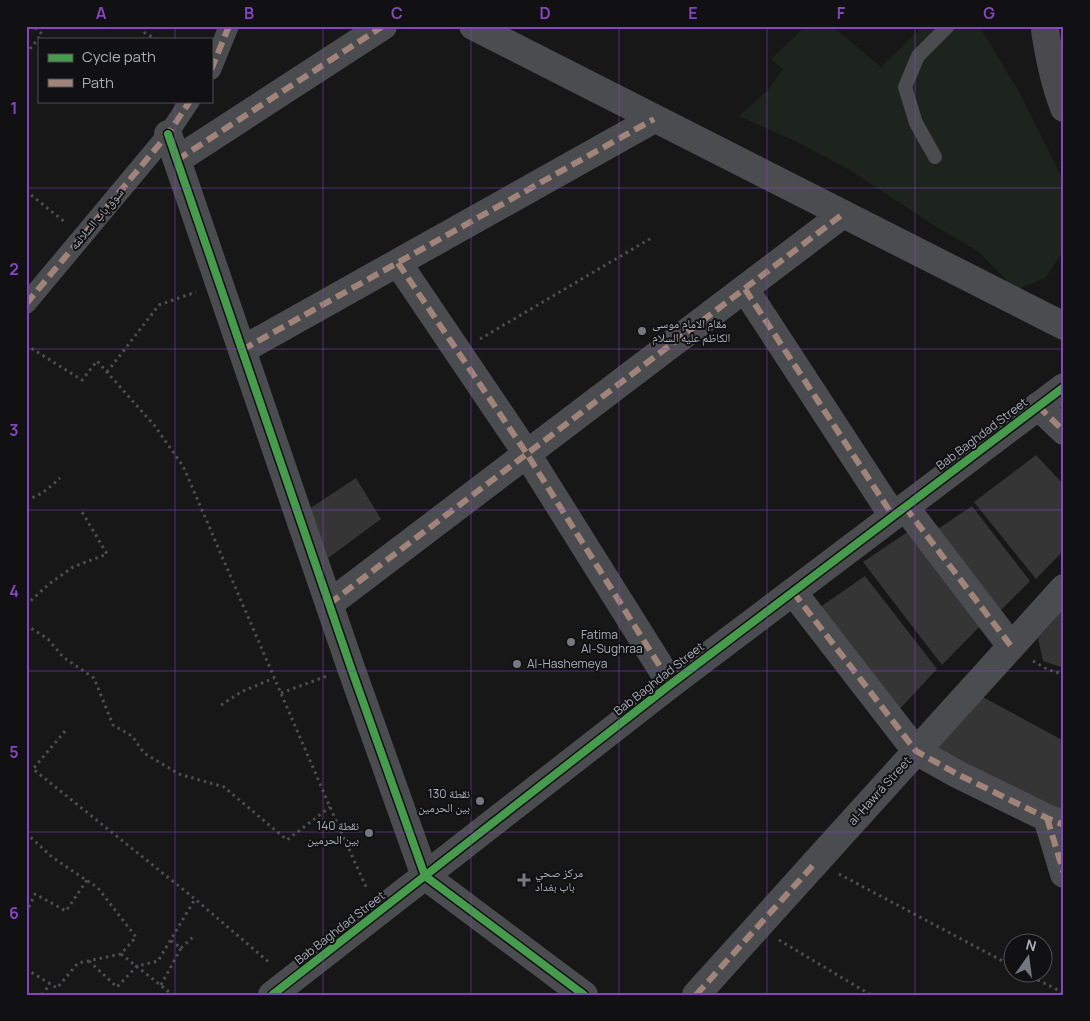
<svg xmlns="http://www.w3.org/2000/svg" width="1090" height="1021" viewBox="0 0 1090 1021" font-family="Manrope,'Noto Naskh Arabic',sans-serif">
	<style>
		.green { fill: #1d241e }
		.building { fill: #353536 }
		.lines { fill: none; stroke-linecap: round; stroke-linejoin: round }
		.path { stroke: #4d4e52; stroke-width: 3; stroke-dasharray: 2.5 4; stroke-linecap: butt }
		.service { stroke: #4b4c50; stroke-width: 14 }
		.pedestrian { stroke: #4b4c50; stroke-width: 20 }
		.minor { stroke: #4b4c50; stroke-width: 28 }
		.tertiary { stroke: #4b4c50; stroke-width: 28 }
		.secondary { stroke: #4a4a4e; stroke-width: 28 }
		.quiet { stroke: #a18479; stroke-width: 6; stroke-dasharray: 12 6; stroke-linecap: butt }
		.cycleway-casing { stroke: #111113; stroke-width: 11 }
		.cycleway { stroke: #469c4c; stroke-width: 8 }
		.grid { fill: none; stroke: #8446be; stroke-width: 1; stroke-opacity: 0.55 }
		.poi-dot { fill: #757880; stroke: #111113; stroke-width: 2 }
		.labels { text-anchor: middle; stroke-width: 4; stroke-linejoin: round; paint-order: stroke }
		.street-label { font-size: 12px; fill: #a8adb8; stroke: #111113 }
		.poi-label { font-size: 12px; fill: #a8adb8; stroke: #111113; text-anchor: start }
		.neatline { fill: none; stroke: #8446be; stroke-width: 2 }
		.grid-label { font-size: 16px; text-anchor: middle; font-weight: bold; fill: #8446be }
	</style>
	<rect width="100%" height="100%" fill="#171717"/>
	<path class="green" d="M806,26H832L881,67L923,26H979L1018,90L1064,182V250L1045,278L1016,290L979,252L932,224L850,170L797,142L739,116L768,90L783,69L771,59Z"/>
	<path class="building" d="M1036,455L1064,485V550L1036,579L974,502Z
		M356,478L381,519L316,567L300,515Z
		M972,506L1030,581L996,615L932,533Z
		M912,529L984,622L942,665L863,562Z
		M865,576L937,669L894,715L816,610Z
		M1064,609V668L1043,661L1038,638Z
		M979,695L1064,741V816L928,752Z"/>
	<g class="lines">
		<path class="path" d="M141,26L145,33L156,39
			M26,54L42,34L33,26
			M26,191L66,223
			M480,339L653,237
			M26,345L82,380L97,361L154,425L183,466L330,807L367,889
			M107,372L159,305L196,292
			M26,499C40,497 50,487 60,478
			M26,605L49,584L73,567L107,554L82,512
			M26,625L48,639L63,657L94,678L113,725L132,736L144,753L179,774L224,787L287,840L330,807
			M1033,661L1047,669L1064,675
			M281,693L327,676
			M221,705L241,692L274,678
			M65,731L33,769L195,899L271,964
			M26,833L52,857L98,888L136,937L121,954L173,995
			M839,874L1012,966
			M26,913L35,894L66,911L87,880
			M779,940L871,995
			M181,948L193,937
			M89,961L117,987L137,966L158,961L195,899
			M26,969L57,988L78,963L121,954
			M1026,974L1064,993
			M161,985L181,948L170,940
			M42,995L50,984"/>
		<path class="service" d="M935,157L916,123L905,87L918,56L948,26"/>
		<path class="pedestrian" d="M211,70L229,26
			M26,304L168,134L190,101"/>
		<path class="minor" d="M473,26L1064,326
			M168,134L351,668L425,876L584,995
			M177,160L383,26
			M398,263L527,454L671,684
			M745,289L893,516
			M242,350L654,119
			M1038,406L1064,431
			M905,507L1011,646
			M793,592L916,751L957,774L1047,818L1064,825
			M329,604L843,214
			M1047,818L1064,874
			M696,995L816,862"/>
		<path class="tertiary" d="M816,862L1064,588
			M272,995L671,684L1064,387"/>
		<path class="secondary" d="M1045,30C1049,57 1054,82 1064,108"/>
		<path class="quiet" d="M211,70L229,26
			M177,160L383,26
			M398,263L527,454L671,684
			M745,289L893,516
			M26,304L168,134L190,101
			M242,350L654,119
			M1038,406L1064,431
			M905,507L1011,646
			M793,592L916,751L957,774L1047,818L1064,825
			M329,604L843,214
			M1047,818L1064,874
			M696,995L816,862"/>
		<g class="cycleway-casing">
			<path id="cycleway" d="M168,134L351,668L425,876L584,995
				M272,995L671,684L1064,387"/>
		</g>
		<use href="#cycleway" class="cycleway"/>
	</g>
	<path class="grid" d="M175,26V39M323,26V995M471,26V995M619,26V995M767,26V995M915,26V995M175,101V995M26,188H1064M26,349H1064M26,510H1064M26,671H1064M26,832H1064"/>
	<g class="poi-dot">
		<circle cx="642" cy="331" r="5"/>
		<circle cx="571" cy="642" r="5"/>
		<circle cx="517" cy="664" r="5"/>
		<circle cx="480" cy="801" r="5"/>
		<circle cx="369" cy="833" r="5"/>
		<path d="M521.5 872.5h5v5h5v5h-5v5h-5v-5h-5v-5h5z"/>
	</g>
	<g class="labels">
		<g class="street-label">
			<text transform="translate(97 219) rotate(-50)" y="4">سوق باب السلالمه</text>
			<text transform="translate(982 434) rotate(-37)" y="4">Bab Baghdad Street</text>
			<text transform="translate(659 679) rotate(-38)" y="4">Bab Baghdad Street</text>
			<text transform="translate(880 791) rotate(-48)" y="4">al-Ḥawrā Street</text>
			<text transform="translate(340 928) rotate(-38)" y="4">Bab Baghdad Street</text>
		</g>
		<g class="poi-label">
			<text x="652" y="328">مقام الامام موسى<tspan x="652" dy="14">الكاظم عليه السلام</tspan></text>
			<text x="581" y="639">Fatima<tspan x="581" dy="14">Al-Sughraa</tspan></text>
			<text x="527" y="668">Al-Hashemeya</text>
			<text x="470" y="798" text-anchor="end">نقطة 130<tspan x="470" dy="14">بين الحرمين</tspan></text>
			<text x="359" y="830" text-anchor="end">نقطة 140<tspan x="359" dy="14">بين الحرمين</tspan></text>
			<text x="535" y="877">مركز صحي<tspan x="535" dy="14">باب بغداد</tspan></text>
		</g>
	</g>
	<rect width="1090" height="1021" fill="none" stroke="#111113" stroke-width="55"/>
	<rect x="38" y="38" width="175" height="65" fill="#111113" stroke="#4d4f55"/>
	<rect x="48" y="54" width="25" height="8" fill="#469c4c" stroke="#4d4f55"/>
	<text x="82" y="62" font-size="15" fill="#a8adb8">Cycle path</text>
	<rect x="48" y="79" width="25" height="8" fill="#a18479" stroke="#4d4f55"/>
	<text x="82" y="88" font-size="15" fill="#a8adb8">Path</text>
	<g transform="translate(1028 958) rotate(14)"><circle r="24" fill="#111113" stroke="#4d4f55"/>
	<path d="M0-4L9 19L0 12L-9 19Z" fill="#757880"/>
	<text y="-8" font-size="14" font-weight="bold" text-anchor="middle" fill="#a8adb8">N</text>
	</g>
	<rect x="28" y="28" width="1034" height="966" class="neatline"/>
	<g class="grid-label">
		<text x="101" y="19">A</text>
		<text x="249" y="19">B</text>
		<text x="397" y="19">C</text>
		<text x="545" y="19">D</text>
		<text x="693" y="19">E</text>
		<text x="841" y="19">F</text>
		<text x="989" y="19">G</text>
		<text x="14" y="114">1</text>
		<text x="14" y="275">2</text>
		<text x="14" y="436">3</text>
		<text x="14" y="597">4</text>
		<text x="14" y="758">5</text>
		<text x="14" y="919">6</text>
	</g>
</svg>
